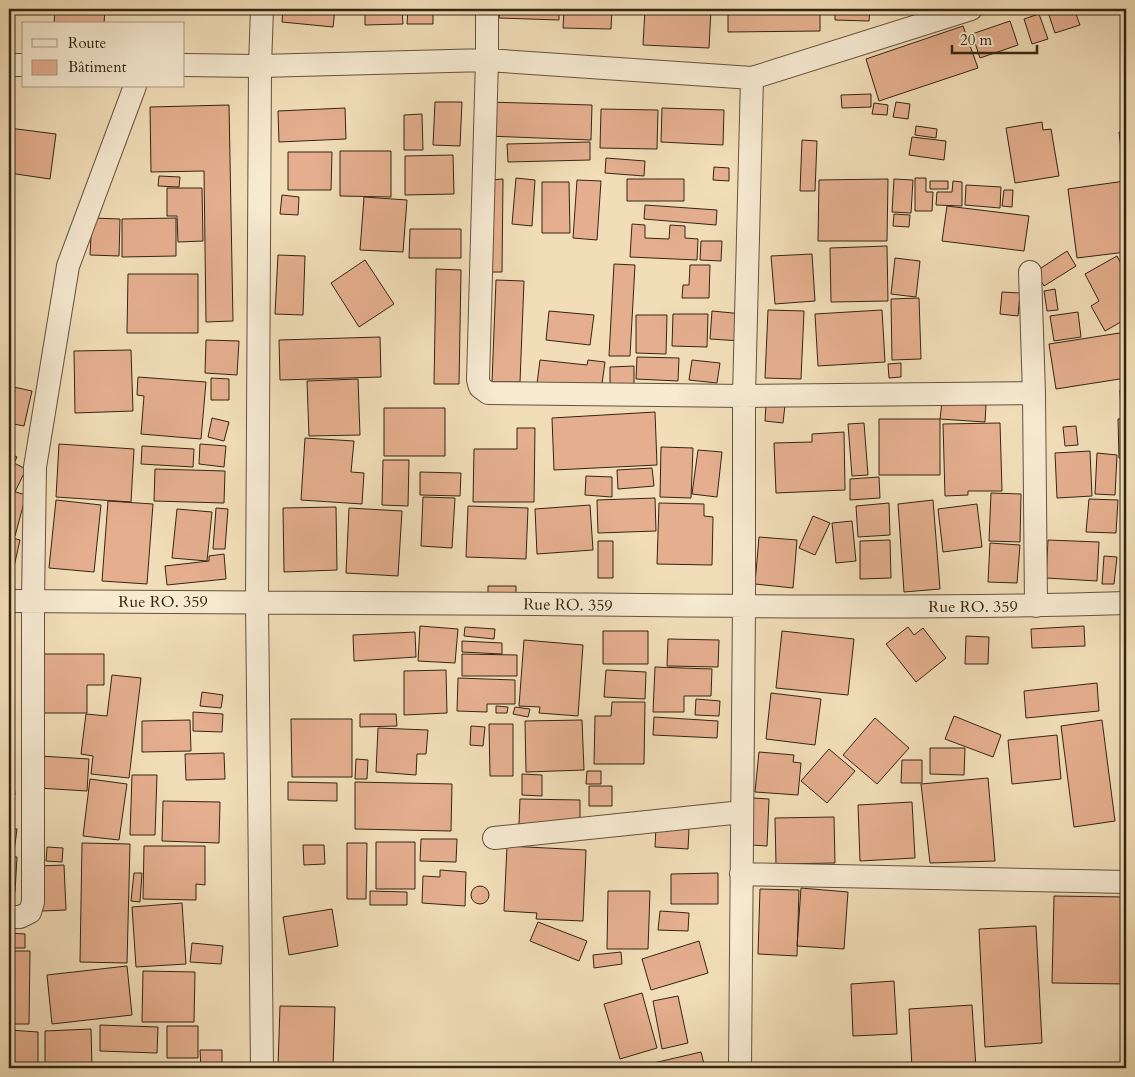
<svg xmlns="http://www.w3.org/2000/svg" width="1135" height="1077" viewBox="0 0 1135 1077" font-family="Cardo,serif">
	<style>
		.building { fill: #e5af8f; stroke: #352512 }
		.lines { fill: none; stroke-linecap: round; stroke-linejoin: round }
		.street-casing { stroke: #64533c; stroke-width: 24 }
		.street { stroke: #f6ead1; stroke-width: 22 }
		.labels { text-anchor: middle; stroke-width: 4; stroke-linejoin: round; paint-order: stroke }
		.street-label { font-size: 16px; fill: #352512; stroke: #f6ead1 }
	</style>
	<rect width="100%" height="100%" fill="#f1deb8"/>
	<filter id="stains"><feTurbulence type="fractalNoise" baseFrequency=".004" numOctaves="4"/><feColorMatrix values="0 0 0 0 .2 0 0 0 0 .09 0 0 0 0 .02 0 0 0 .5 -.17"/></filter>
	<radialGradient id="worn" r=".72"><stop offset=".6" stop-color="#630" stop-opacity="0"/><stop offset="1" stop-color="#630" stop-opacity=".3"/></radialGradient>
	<path class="building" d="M55,9H105L104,24H54Z
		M283,9H335L333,27L282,22Z
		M365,9H402L403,24L365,25Z
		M408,9H433V24H407Z
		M500,9H559V20L499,18Z
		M564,9H612L611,29L563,28Z
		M645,9H711L709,48L643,45Z
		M728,9H820V31L728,32Z
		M835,9H870L869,21L835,20Z
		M1057,9H1074L1080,25L1055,33L1048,12Z
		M1039,14L1048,39L1032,44L1024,19Z
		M1010,21L1018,45L980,58L972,34Z
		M963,26L978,68L879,101L866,59Z
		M871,94V107L842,108L841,95Z
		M435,102H462L460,146L433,145Z
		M488,102L592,105L591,140L487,136Z
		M896,102L910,104L908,119L893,117Z
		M874,103L888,105L887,115L872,114Z
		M229,105L233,321L206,322L204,171L151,172L150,107Z
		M345,108L346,139L279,142L278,111Z
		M662,108L724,110L723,145L661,142Z
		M601,109L658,110L657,149L600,148Z
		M422,114L423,150H404V115Z
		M1042,122L1043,130L1051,129L1059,176L1015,183L1006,128Z
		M916,126L937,129L936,138L915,135Z
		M9,128L56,134L50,179L9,173Z
		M1126,130V173L1124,174L1119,132Z
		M912,137L946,141L944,160L909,155Z
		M802,140L817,141L815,191H800Z
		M590,142V160L508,162L507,144Z
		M340,151H391V197L340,196Z
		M288,152H332L331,190H288Z
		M453,155L454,194L405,195V156Z
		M606,158L645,161L644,176L605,173Z
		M714,167L729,168V181L713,180Z
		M159,176L180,177L179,187L158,186Z
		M516,178L535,180L532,226L512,224Z
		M915,178H926V192H933L932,211H915Z
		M503,179L502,272H487L488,180Z
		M627,179H684V201H627Z
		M888,179L887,241H818L819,180Z
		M894,179L913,180L911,213L892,212Z
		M577,180L601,181L597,240L573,238Z
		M930,181H948V189H930Z
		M953,181L962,182V206L936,205L937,192H952Z
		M1125,181L1126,252L1077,258L1068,189Z
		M542,182H569L570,233H542Z
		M966,185L1001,187L1000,208L965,205Z
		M167,188H202L203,241L178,242L177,216H167Z
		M1004,190H1013L1012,207L1002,206Z
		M282,195L299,197L298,215L280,214Z
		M364,197L407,200L403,252L360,250Z
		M645,205L717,210L716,225L644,219Z
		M947,206L1029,216L1024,251L942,241Z
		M894,214L910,215L909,227L893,226Z
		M92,218L120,219L119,256L90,255Z
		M176,218V256L122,257V219Z
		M632,224L645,225V238L669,239L670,225L685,226V238L698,239L697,260L630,257Z
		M410,229H461V258H409Z
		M701,241H722L721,261L700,260Z
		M887,246L888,301L831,302L830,248Z
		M1067,251L1076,266L1044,286L1035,272Z
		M812,254L815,301L775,304L771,256Z
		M278,255L305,256L303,315L275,314Z
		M1117,256L1126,273V319L1105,331L1091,306L1099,301L1085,274Z
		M895,258L920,261L916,297L891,294Z
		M365,260L394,304L359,327L331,283Z
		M614,264L635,265L630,356H609Z
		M690,265H710L709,298H682L683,285H689Z
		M436,269L461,270L459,384H434Z
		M128,274H198V333H127Z
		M496,280L524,281L520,382H492Z
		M1055,289L1058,310L1047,311L1044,291Z
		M1002,292L1020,293L1018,316L1000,314Z
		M919,298L921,359L892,360L891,299Z
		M768,310L804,311L801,379L765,378Z
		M882,310L885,362L818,366L815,314Z
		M549,311L594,315L590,345L546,340Z
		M712,311L743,314L741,341L710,339Z
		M1078,312L1081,337L1054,341L1050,316Z
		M673,314H708L707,347L672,346Z
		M636,315H667L666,354L636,353Z
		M1126,332V378L1056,389L1049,344Z
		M380,337L381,377L280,380L279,340Z
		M206,340L239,341L237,375L205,373Z
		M131,350L133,411L75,413L74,351Z
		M637,357L679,358L678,381L636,379Z
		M540,360L587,365L588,360L605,362L601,391L537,384Z
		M692,360L720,363L717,383L689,380Z
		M901,363V377L889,378L888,364Z
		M634,366V392H610V367Z
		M138,377L206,382L201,439L141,434L144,396L137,395Z
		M211,378L229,379V400H211Z
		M358,379L360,435L309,436L307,381Z
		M9,386L32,391L24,426L9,423Z
		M1126,389V414L1121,415L1120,390Z
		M942,402L986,405L985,422L940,419Z
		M766,404L785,405L783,423L765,421Z
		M384,408H445V456H384Z
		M655,412L657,465L554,470L552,418Z
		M212,418L229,422L224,441L208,437Z
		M879,419H940V475H879Z
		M1118,419H1126V458H1119Z
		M864,423L868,475L852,476L848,424Z
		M1000,423L1002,491H968V495L945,496L943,424Z
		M1076,426L1078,445L1065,446L1063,427Z
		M517,428H535L534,502H473L474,449H517Z
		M844,432L845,490L776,493L774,443L812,442V434Z
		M305,438L354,441L351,472L364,473L362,504L301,500Z
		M59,444L134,449L131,502L56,497Z
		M200,444L226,446L224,467L199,464Z
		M142,446L194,449L193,467L141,464Z
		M661,447L693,448L691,498L660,497Z
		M698,450L722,452L717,497L692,494Z
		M1090,451L1092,496L1057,498L1055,453Z
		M9,453L17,457L14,463L26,469L15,492L9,489Z
		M1097,453L1117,455L1115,495L1095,494Z
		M383,460H409L408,506L382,505Z
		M652,468L654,486L618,489L617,470Z
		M155,469L225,471L224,503L154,501Z
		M420,472L461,473L460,496L420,495Z
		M586,476L612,477V497L585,495Z
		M879,477L880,498L850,500V479Z
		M9,490L26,495L15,536L9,535Z
		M991,493L1021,494L1020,542L989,541Z
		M423,497L455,498L452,548L421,546Z
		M655,498L656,531L598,533L597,500Z
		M1089,499L1118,500L1116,533L1086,532Z
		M56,500L101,505L94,572L49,568Z
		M933,500L940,589L904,592L898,504Z
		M108,501L153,504L147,584L102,581Z
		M659,503L704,504V516L713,517L712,565L657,564Z
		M889,503L890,535L858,537L856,506Z
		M977,504L982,547L943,552L938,509Z
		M590,505L593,550L537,554L535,509Z
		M468,506L528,508L526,559L466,557Z
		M336,507L337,570L284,572L283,508Z
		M216,508L228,509L225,549H213Z
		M349,508L402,511L398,576L346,573Z
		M177,509L212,512L207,561L172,558Z
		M813,516L830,523L815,555L799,548Z
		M852,521L856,561L836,563L832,523Z
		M9,537L20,540L11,580L9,579Z
		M759,537L797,540L793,588L755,584Z
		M890,540L891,578L860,579V541Z
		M1048,540L1099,542L1097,581L1046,578Z
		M598,541H613V578H598Z
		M990,543L1020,545L1017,583L988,582Z
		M224,554L226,579L167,585L165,566L209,561V556Z
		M1104,556L1117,557L1114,584H1102Z
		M488,586H516V600L488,601Z
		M420,626L458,629L455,663L418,661Z
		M1084,626L1085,646L1032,648L1031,629Z
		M465,627L495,629L494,639L464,636Z
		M908,627L914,635L923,628L946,658L916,682L886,644Z
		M603,631H648V664H603Z
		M782,631L854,639L848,695L776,688Z
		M415,632L416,657L354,661L353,635Z
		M966,636L989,637L988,664H965Z
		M668,639L719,640L718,667L667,666Z
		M524,640L583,645L578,716L539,713L540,707L519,706Z
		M462,641L502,643V654L462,652Z
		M43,654H104V685H87V713H43Z
		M462,654L517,655V676H462Z
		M655,667L712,669L711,696H684V712H653Z
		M446,670L447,713L404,715V671Z
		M606,670L646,672L645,699L604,697Z
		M112,675L141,678L129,778L91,774L93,756L81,754L86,714L107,716Z
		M458,678L515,680V704H487V712L457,711Z
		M1097,683L1099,711L1026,718L1024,691Z
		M202,692L223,695L221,708L200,706Z
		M771,693L821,699L815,745L766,739Z
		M696,699L720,701L719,716L695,715Z
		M612,702H645L644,764H594L595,716H611Z
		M496,706L508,707L507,713H496Z
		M515,707L530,709L528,717L513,714Z
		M193,712L223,714L222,732L193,731Z
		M360,714H396L397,726L360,727Z
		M954,716L1001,735L993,757L945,739Z
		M654,717L718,721L717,738L653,735Z
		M875,718L909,748L877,784L843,755Z
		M291,719H352V777H292Z
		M190,720L191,751L142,752V721Z
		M582,720L584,770L526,772L525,721Z
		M1102,720L1115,821L1074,827L1061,726Z
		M489,724H513V776H490Z
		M471,726L485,727L483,746L470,745Z
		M378,728L428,730L426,754H417L416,775L376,772Z
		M1057,735L1061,779L1012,784L1008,740Z
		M930,748H965L964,775L930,774Z
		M829,749L855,771L827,803L801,781Z
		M759,752L794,755L793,762L801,763L798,795L755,792Z
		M224,753L225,779L186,780L185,754Z
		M40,756L89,759L87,791L38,788Z
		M356,759L368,760L367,779H355Z
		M902,760H922V783H901Z
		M9,770H13L15,795L9,796Z
		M587,771H601V784H586Z
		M522,774L542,775V796L522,795Z
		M132,775H157L155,835H130Z
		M988,778L995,861L930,863L921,784Z
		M90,779L127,784L119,840L83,836Z
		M288,782L337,783V801L288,800Z
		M355,782L452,784L451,831L355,829Z
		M589,786H612V806H589Z
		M753,798L769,799L767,846L752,845Z
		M520,799L580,800V825L519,824Z
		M163,801L220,802L219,843L162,841Z
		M912,802L915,858L860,861L858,805Z
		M834,817L835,863L776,864L775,818Z
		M656,826L689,829L688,849L655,847Z
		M9,828L17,829L14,852L9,851Z
		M421,839H457L456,862L420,861Z
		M376,842H415V889H376Z
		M82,843L130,844L127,963L80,962Z
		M347,843H367L366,899H347Z
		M303,845H324L325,864L304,865Z
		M144,846H205V885L196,884V900L143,899Z
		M507,846L586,850L583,921L536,919L537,913L504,911Z
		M47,847L63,848L62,862L46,861Z
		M9,856L17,857L15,892H9Z
		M64,865L66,910L42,911L40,866Z
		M440,870L466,872L465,906L422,903L423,876L440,877Z
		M134,873H142L140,902L131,901Z
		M718,873V904H671V874Z
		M471 895a9 9 0 1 1 18 0a9 9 0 1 1-18 0Z
		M801,888L848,892L844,949L797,946Z
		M760,889L799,890L797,956L758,954Z
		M370,891L407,892V905H370Z
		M608,891H650L648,949H607Z
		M1054,896L1126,897V984L1052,983Z
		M182,903L186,964L136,967L132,907Z
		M332,909L338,946L289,955L283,917Z
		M660,911L689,913L688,931L658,930Z
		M538,922L587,941L579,961L530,941Z
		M1036,926L1042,1043L985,1047L979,929Z
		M9,933L25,934V948H9Z
		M699,941L708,973L651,990L642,959Z
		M192,943L223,946L221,964L190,962Z
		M9,951H30L29,1024H9Z
		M621,952L622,964L594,968L593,955Z
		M127,966L132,1015L52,1024L47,975Z
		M143,971L195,972L194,1022H142Z
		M894,981L897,1034L853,1036L851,984Z
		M642,993L657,1048L620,1059L604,1004Z
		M678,996L688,1043L662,1049L653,1001Z
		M972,1005L976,1068H912L909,1009Z
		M280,1006L335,1007L333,1068H278Z
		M100,1025L158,1027L157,1053L100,1051Z
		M167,1026H198V1058H167Z
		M91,1029L92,1068H45V1031Z
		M9,1030L38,1032V1068H9Z
		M200,1050H222V1068H201Z
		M701,1052L705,1068H632Z"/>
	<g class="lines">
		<g class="street-casing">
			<path id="street" d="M487,9V60L478,380L480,387L488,393L744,396L1034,393
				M9,65H24
				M184,65L260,66L487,60L752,78L971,9
				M1030,272L1034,393L1036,606
				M9,601C185,601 361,602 537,604C733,606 930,609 1126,603
				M494,838L742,812
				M741,874L1126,882
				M9,917H20L30,912L33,902V601L35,467L68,266L135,86
				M262,1068L257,601L260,66L262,9
				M740,1068L744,606V396L752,78"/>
		</g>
		<use href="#street" class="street"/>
	</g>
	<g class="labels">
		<g class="street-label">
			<text x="163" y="607">Rue RO. 359</text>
			<text transform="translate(568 604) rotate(1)" y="6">Rue RO. 359</text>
			<text x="973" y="612">Rue RO. 359</text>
		</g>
	</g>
	<rect width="1135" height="1077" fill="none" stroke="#f1deb8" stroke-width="30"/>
	<rect x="10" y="10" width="1115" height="1057" fill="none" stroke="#352512" stroke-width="2.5"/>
	<rect x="15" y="15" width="1105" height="1047" fill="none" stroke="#352512"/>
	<rect x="22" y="22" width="162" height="65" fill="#f6ead1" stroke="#a99b85"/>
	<rect x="32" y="39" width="25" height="8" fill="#f6ead1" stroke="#a99b85"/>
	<text x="68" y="48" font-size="15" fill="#352512">Route</text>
	<rect x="32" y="60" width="25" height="15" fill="#e5af8f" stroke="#a99b85"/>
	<text x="68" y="72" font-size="15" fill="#352512">Bâtiment</text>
	<path d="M952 45v8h85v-8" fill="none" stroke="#352512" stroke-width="2.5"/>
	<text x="960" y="45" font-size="15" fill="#352512" stroke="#f6ead1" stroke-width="4" paint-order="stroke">20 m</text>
	<rect width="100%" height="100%" filter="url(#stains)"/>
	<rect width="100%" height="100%" fill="url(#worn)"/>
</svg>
